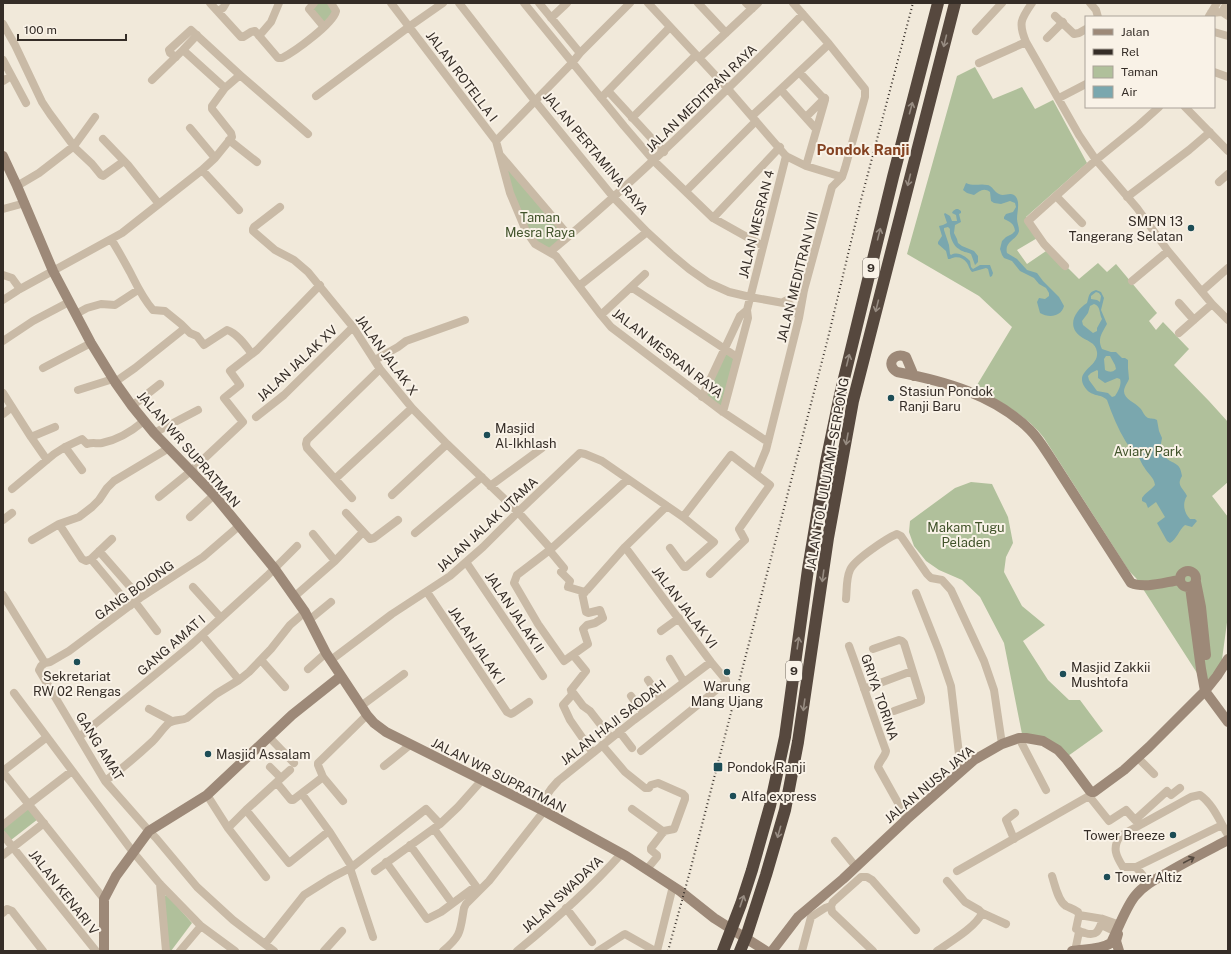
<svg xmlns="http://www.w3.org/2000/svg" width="1231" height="954" viewBox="0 0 1231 954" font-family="'Public Sans',sans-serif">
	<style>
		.green { fill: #b0c09b }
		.water { fill: #7aa7ae; fill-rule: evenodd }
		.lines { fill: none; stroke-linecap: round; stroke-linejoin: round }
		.street { stroke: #c9baa6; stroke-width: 8 }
		.secondary { stroke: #9d8978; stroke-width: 10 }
		.highway { stroke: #56483e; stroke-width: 12 }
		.rail { stroke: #352d27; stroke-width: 2; stroke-dasharray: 1 3; stroke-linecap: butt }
		.oneway { stroke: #978c82 }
		.oneway2 { stroke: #54493f }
		.poi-dot { fill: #1d4d56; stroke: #f9f2e7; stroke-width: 1.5 }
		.labels { text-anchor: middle; stroke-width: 4; stroke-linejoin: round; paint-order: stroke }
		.shield { fill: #f9f2e7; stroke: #706861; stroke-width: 1 }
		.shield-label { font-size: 12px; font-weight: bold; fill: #352d27 }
		.street-label { font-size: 13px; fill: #352d27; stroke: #f9f2e7 }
		.park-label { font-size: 13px; fill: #41532b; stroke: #f9f2e7 }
		.poi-label { font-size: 13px; fill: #352d27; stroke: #f9f2e7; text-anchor: start }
		.quarter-label { font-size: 15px; font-weight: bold; fill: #844221; stroke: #f9f2e7 }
	</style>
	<rect width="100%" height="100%" fill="#f1e9da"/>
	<path class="green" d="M314,3H329L335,14L320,30L310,6Z
		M975,67L993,99L1022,87L1035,109L1053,100L1087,163L1026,217L1039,237L1017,250L1027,264L1049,249L1079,279L1098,263L1107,272L1116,264L1157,313L1149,321L1156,330L1163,322L1189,349L1174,365L1209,401L1228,422V482L1212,496L1228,517V615L1221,667L1206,687L1136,578L1129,571L1115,549L1044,438C1029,418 1007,406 986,393V391L977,385L1012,327L979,296L907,254L957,76Z
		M499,155L569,236L548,251L530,238Z
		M726,352L735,358L722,411L704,396Z
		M971,482L992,484L1008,517L1013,543L1006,557L1004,572L1022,606L1045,625L1023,641L1048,680L1069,700H1080L1103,731L1068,756L1022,734L1004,643L980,597L962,580L939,570L926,561L914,546L909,532L910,521L955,488Z
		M28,807L38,819L11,840L3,830V827Z
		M164,895L168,896L192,923L171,951H162Z"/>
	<path class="water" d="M966,183C975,187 979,183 987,185C992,185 994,192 999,194C1004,197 1009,192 1014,195C1021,200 1017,211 1017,219C1017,223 1019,226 1019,231C1017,240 1004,241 1007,253L1017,259L1027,270L1037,273L1043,281L1059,297L1064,306C1061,317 1049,318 1040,313L1037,302L1039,298L1045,299L1049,296V293L1046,288L1039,284L1034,278L1020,271L1012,261L1004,258L1002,255L1000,249L1002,241L1006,237L1012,234L1015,231C1014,223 1010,222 1004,219V217L1006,214L1013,212L1016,207L1015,203L1010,201L1001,204L994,203L991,201L990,192C984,187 979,191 974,195L967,193L963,190Z
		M956,209H958L961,211V213L959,214L961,222L955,225L954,233L957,239L958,243L962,246L974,251L978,256V262L975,265L971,254C967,252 962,252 959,249C953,246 949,235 950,229L948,227L944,228V230L949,245L950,254L951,255C958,251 965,256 970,261L971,267L973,269L980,265H990L993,273L992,276L990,277L988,269L986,268L972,272C969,269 969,266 967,263C963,257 956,256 950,259H948L946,251L938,244V242L942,236L939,226L943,225L947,223L944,214L945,213L950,216L952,221H957L956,215L952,213L953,211Z
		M1096,290L1101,292L1104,298L1101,310L1107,324C1102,333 1097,339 1102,349L1111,352H1116L1122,358H1125L1128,360V368L1129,379C1128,382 1126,384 1125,387C1120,398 1135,402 1140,408C1143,411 1144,416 1148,418C1152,419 1154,418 1157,420L1159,431L1162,438L1160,449C1161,452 1163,455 1165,457C1173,465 1180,461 1182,476C1176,486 1183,487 1187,496C1182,503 1184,513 1190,519H1195L1197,521L1192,527L1185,525C1179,530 1177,539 1170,543L1167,541L1157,523L1165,517L1156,502L1148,508L1146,503L1142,501V498C1145,493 1151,490 1155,485C1154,477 1148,474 1144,467C1141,463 1140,458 1136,454C1133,450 1129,447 1126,442C1118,429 1112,414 1107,400C1101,393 1091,398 1084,386C1075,370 1099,367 1097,352C1096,342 1086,341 1080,336C1066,325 1076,310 1087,303C1089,297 1088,292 1096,290ZM1096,292L1099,293L1101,296L1100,302L1097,300L1091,299V296ZM1094,304C1101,306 1099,314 1102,319L1097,328V331L1093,333L1083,325L1082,321L1088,313L1090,306ZM1106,356H1110L1115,365L1116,369C1112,373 1109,372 1105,370L1104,359ZM1097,370L1098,371V378L1105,383L1117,378L1120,379C1122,384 1118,392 1115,396L1112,397L1108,393L1097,391L1089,380L1088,376L1091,373Z"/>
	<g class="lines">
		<path class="street" d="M210,3L241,37H243L251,32L255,31L278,58H282C294,52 333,24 336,11L331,3
			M314,3L309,9L324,27
			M391,3L496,141L510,193L526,231L535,244L556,256L601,315L611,327L723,412L768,442
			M459,3L535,101L614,198L647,232L671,254L689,269L709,283L729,292L750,297L789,304L794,308L799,317
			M524,3L624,126L654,161L713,218L763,246
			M539,3L580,53
			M648,3L728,89L786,156L806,166L842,177
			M698,3L726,33
			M746,3L752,9
			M1032,3C1021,19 1018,23 1026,42L1079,135L1096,160L1137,208L1168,251L1212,304L1228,320
			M1090,3L1096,10L1098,17
			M218,11L223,8L226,3
			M1222,12L1227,3
			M1211,13L1222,12L1228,16
			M1055,16L1074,34L1079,33L1086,29
			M1209,16L1217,3
			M551,18L567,3
			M3,24L15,45L42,102L50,114L76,149L92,164L101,175L103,176L124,161
			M976,31L1002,3
			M1214,32L1228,36
			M259,36L271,22L279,3
			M1047,38L1063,22
			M183,50L197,35
			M176,57L170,53L169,50L191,30L240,75L225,88L212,106V109L231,133L232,137L215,158L202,170
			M699,58L758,3
			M3,60L26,103
			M979,63L1026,42
			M799,72L825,100L806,166
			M1214,72L1228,77
			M240,75L308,134
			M152,80L183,50L225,88
			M3,81L11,76
			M781,90L816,129
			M608,91L664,152
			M316,96L410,26L443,3
			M601,98L670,27
			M1059,98L1086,84
			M1185,107L1228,151
			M752,116L829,44
			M806,117L825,98
			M632,118L696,55
			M190,128L215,158
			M103,139L128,165L159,204
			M229,140L257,162
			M496,141L572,63L580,53L630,3
			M501,156L569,236
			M1219,182L1228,174
			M17,186L39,173L74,146L95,117
			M686,191L756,121
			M1056,196L1082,223
			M1127,197L1189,150L1210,132
			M280,207L254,227L253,229V231L275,250L294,260L308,272L353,327L380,369L412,408L447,444L518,512L551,549
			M3,209L25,203
			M713,218L780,147
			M111,239C118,250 124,261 130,272C137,286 143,299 153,310L165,311L181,324L190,333L197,336L204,345L227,330C237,333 246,346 252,354
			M550,252C639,178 721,96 803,14
			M1065,266L1044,244L1028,221L1096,160L1139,125L1159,107
			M3,275L12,278L20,289
			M1132,281L1168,251
			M579,286L647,232
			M631,287L737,357
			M1202,291L1228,268
			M3,300L20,289L122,233L202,170L239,210
			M783,302L799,294L804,290
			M1179,303L1194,320
			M76,314L87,308L101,304L115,305L138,290
			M601,315L645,274
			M1179,333L1212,304
			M3,341L33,321L69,302
			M375,360L398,347L406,341L465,320
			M43,368L91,343
			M115,382L135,368L185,328
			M78,390L113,379
			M3,393L31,437L55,427
			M702,397L740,316L747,310
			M132,406L160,384
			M723,412L748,318L747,310L786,156
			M3,414L12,407
			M256,417L284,395L353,327
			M154,433L198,410
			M31,437L47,460
			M65,447L82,470
			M756,474L766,450L799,318L804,290L832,187L842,177L845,168L865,97V89L829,44L793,3
			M335,479L412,408
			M628,479L551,549L517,575L514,583L538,624L564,661L588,644L583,629L587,625L595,623L603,618L600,610L588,613L586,612L582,593L587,590L625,547L667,506
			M490,486L542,448
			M12,489L54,454L65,447L82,439L87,444C93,442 97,444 102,443C118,440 132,431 144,421
			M392,495L447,444
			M159,497L191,471L242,423L243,422L224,398L240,385L230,371L257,350L320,285
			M352,498L307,448L306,444L307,440L380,369
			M346,513L370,539L374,538L398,520
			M190,517L214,495
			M683,517L731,455L770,485L739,529L745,540L710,574
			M3,520L12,513
			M59,524L82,559L86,561L91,559L112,539
			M239,526L203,557L140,598L69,651L50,662L45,663L41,666L39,670L105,781L149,831L156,838L197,887L233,920L274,951
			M415,533L482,477
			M313,534L335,561
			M32,540L59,524L79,517L92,507L99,500L107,488L114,481L169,448
			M625,547L711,662L726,680V682L641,751
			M99,551L140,598
			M550,551L564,568L561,572L570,581L568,587L585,592
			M91,559L130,606
			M466,562L543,676
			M193,587L221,618
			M427,592L507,712L511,714L513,713L529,702
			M916,593L939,651L951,686L961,771
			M3,595L45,663
			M295,596L335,561L363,532
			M846,599C847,589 846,579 850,570C854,560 887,538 897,534L901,536L927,574L931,578L942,580L951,590L984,661L994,690L1002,744
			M135,602L157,631
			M309,620L331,602
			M661,631L679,618
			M202,635L239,680
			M849,646C862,681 873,716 886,751C885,757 879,761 878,767L907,819
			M873,649L899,640L902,641L904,643L921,698V701L919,702L894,711
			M573,655L586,671L571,690L572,695L563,705L570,720L593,753
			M670,659L684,682
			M261,660L285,687
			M331,660L392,614L450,576L483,547L518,512L580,453L585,454L602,461L683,517L714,542L686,567H684L670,548
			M308,669L326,653
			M648,680L661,699
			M864,689L912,671
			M571,690L583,706L590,711L611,738
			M14,693L133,852L160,884L201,926L180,951
			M631,696L643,713
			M361,706L404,674
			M149,709L172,721
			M619,731L632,748
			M79,737L190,646L267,576L297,546
			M269,737L294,763
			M1019,738L1046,790
			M602,745L625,772L645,788H649L651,785L658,783L683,794L685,796V799L674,829L664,831L651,848V850L657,855V857L647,869
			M1138,758L1154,774
			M384,766L410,745
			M270,767L281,778
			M3,771L47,737
			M3,772L104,899
			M105,781C122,769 138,755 153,741C159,735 163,728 169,723C175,719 181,721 187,718L216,694L239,680L249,672L271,649L290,625L305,612
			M277,783L291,800H293L323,777
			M302,794L329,831L352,867
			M207,795L228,828L266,877
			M1089,796L1109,821L1126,810L1135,820L1167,791L1171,795L1180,788
			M343,801L323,777L318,765V763L367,715
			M538,808L551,789L558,781L634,720L711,662
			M632,809L664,832
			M246,810L289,863L329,831
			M3,825L29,804L72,771
			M1222,825L1136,867H1123C1116,856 1112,848 1120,836L1191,797L1200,795C1213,804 1220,822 1228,835
			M228,828L246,810L290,770
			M3,835L96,951
			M1014,839L1006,820L1015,813
			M835,841L856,867
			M410,845L452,903
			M3,855L44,823
			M386,862L427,919L441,912L476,886L434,829
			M1136,867L1149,883
			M350,868L373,937
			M375,871L440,824L458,807L482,780
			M957,871L1089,796L1092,792
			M1052,876C1055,885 1058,901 1066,906C1070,908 1074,909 1078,912L1079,915L1076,929C1079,931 1081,932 1085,933C1098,937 1099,929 1103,919
			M160,884L166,951
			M566,908L592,942
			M3,913L7,909L12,911L43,951
			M982,913L1006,924
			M1079,915L1103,919L1120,925
			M1101,925L1116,932
			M201,926L235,951
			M265,944L304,895L331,878L352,867L426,809L440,824
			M324,951L342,931
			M443,951C462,935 460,931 464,908L466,904L489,881L544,811
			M517,951C554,921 590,889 621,854
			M598,951L623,935L625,934L655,951
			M657,951L673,886
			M802,951L811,917L825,908L831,906
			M873,951L832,912L831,906L833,902L861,877H867L872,880L916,930
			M937,951C950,942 976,927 982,913L979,910L965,902L947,881
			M1075,951L1079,932"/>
		<path class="secondary" d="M3,156L17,186L53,271L91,343L115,382L132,406L154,433L214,495L274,568L305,612L326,653L367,715L374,723L386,732L544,811L626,856L680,891L714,918L766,951
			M914,376L906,357C894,351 885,365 897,372C944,381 995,395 1030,430C1038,438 1044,448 1050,457L1131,583C1145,589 1165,582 1180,580
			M1180 579a8 8 0 1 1 16 0a8 8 0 1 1-16 0Z
			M1196,582L1201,607L1206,655
			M1190,587L1201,669L1205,691L1228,722
			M1118,934L1116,941L1119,951
			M104,951V899L116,876L149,831L207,795L292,715L341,676
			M772,951L798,917L843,879L907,819L974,760L1002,744L1019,738H1026L1043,741L1058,750L1067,760L1090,791L1092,792H1094L1124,770L1149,747L1205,691L1217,676L1228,659
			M1072,951C1085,949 1100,950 1111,943C1118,929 1126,907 1135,896C1143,886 1154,880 1165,874C1185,862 1207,851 1228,840"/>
		<path class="highway" d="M723,951L741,904L752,870L770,806L785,737L808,569L826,462L840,395L893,177L938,3
			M740,951L747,934L766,875L785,810L798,742L828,538L853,401L955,3"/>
		<path class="rail" d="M668,951L689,875L828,338L861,200L913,3"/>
	</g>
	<defs><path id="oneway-shaft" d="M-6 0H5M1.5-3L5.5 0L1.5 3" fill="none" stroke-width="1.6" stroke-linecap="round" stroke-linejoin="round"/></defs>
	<g class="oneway">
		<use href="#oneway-shaft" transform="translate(945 41) rotate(104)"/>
		<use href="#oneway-shaft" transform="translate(911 108) rotate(-75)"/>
		<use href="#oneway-shaft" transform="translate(909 180) rotate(104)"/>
		<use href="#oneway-shaft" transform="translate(879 234) rotate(-76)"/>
		<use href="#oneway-shaft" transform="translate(877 306) rotate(104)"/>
		<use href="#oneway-shaft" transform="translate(848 360) rotate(-76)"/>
		<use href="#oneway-shaft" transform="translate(847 439) rotate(100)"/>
		<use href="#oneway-shaft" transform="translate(823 576) rotate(98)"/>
		<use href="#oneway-shaft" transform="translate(798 643) rotate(-82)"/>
		<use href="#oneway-shaft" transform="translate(804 705) rotate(98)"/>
		<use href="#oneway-shaft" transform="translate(779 832) rotate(106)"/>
		<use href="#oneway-shaft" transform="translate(742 901) rotate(-71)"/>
	</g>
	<use class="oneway2" href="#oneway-shaft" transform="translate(1189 860) rotate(-28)"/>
	<g class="poi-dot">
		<circle cx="1191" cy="228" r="4"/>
		<circle cx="891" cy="398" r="4"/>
		<circle cx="487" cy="435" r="4"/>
		<circle cx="77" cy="662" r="4"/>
		<circle cx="727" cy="672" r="4"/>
		<circle cx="1063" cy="674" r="4"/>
		<circle cx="208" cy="754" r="4"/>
		<rect x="713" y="762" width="10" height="10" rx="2"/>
		<circle cx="733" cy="796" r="4"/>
		<circle cx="1173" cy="835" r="4"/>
		<circle cx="1107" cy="877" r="4"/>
	</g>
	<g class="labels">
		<g class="shield">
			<rect x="863" y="258" width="16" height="20" rx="3"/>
			<rect x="786" y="661" width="16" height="20" rx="3"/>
		</g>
		<g class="shield-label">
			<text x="871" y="272">9</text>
			<text x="794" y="675">9</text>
		</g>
		<g class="street-label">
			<text transform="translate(462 76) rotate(53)" y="5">JALAN ROTELLA I</text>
			<text transform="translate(701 98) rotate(-44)" y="5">JALAN MEDITRAN RAYA</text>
			<text transform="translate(596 153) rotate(50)" y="5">JALAN PERTAMINA RAYA</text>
			<text transform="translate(756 224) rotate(-76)" y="5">JALAN MESRAN 4</text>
			<text transform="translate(797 277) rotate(-76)" y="5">JALAN MEDITRAN VIII</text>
			<text transform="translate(668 353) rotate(38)" y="5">JALAN MESRAN RAYA</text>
			<text transform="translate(387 355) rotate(54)" y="5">JALAN JALAK X</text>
			<text transform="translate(297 363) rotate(-43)" y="5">JALAN JALAK XV</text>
			<text transform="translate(189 449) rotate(49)" y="5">JALAN WR SUPRATMAN</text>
			<text transform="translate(827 474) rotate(-80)" y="5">JALAN TOL ULUJAMI–SERPONG</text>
			<text transform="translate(487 524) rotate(-43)" y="5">JALAN JALAK UTAMA</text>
			<text transform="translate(134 590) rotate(-35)" y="5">GANG BOJONG</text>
			<text transform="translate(685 607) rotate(53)" y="5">JALAN JALAK VI</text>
			<text transform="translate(515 612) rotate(56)" y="5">JALAN JALAK II</text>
			<text transform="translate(171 645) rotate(-41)" y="5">GANG AMAT I</text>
			<text transform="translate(477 645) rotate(56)" y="5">JALAN JALAK I</text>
			<text transform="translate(880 697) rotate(71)" y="5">GRIYA TORINA</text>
			<text transform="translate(613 722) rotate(-38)" y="5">JALAN HAJI SAODAH</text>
			<text transform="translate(100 746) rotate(58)" y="5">GANG AMAT</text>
			<text transform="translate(499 775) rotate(27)" y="5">JALAN WR SUPRATMAN</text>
			<text transform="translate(929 784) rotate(-40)" y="5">JALAN NUSA JAYA</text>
			<text transform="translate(64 892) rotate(52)" y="5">JALAN KENARI V</text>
			<text transform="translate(562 894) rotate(-43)" y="5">JALAN SWADAYA</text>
		</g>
		<g class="park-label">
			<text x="540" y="222">Taman<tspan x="540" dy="15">Mesra Raya</tspan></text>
			<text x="1148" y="456">Aviary Park</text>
			<text x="966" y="532">Makam Tugu<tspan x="966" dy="15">Peladen</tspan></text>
		</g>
		<g class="poi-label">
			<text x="1183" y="226" text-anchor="end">SMPN 13<tspan x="1183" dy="15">Tangerang Selatan</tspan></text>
			<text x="899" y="396">Stasiun Pondok<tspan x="899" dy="15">Ranji Baru</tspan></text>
			<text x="495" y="433">Masjid<tspan x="495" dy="15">Al-Ikhlash</tspan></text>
			<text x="1071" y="672">Masjid Zakkii<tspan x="1071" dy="15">Mushtofa</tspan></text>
			<text x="77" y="681" text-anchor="middle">Sekretariat<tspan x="77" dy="15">RW 02 Rengas</tspan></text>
			<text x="727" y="691" text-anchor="middle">Warung<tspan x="727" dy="15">Mang Ujang</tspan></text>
			<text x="216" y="759">Masjid Assalam</text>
			<text x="727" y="772">Pondok Ranji</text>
			<text x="741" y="801">Alfa express</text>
			<text x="1165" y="840" text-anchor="end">Tower Breeze</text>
			<text x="1115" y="882">Tower Altiz</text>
		</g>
		<g class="quarter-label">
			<text x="863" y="155">Pondok Ranji</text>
		</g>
	</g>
	<rect width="1231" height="954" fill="none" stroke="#352d27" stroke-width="8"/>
	<rect x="1085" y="16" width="130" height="92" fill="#f9f2e7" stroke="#aba39a"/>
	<rect x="1093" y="29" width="20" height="6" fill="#9d8978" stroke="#aba39a"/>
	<text x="1121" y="36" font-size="12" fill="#352d27">Jalan</text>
	<rect x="1093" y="49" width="20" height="6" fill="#352d27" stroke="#aba39a"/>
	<text x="1121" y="56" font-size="12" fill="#352d27">Rel</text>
	<rect x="1093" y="66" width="20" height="12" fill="#b0c09b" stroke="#aba39a"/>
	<text x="1121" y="76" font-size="12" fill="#352d27">Taman</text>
	<rect x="1093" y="86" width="20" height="12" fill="#7aa7ae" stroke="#aba39a"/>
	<text x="1121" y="96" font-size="12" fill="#352d27">Air</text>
	<path d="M18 34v6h108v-6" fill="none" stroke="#352d27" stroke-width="2"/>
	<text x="24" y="34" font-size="12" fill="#352d27" stroke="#f9f2e7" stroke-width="3" paint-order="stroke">100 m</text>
</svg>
